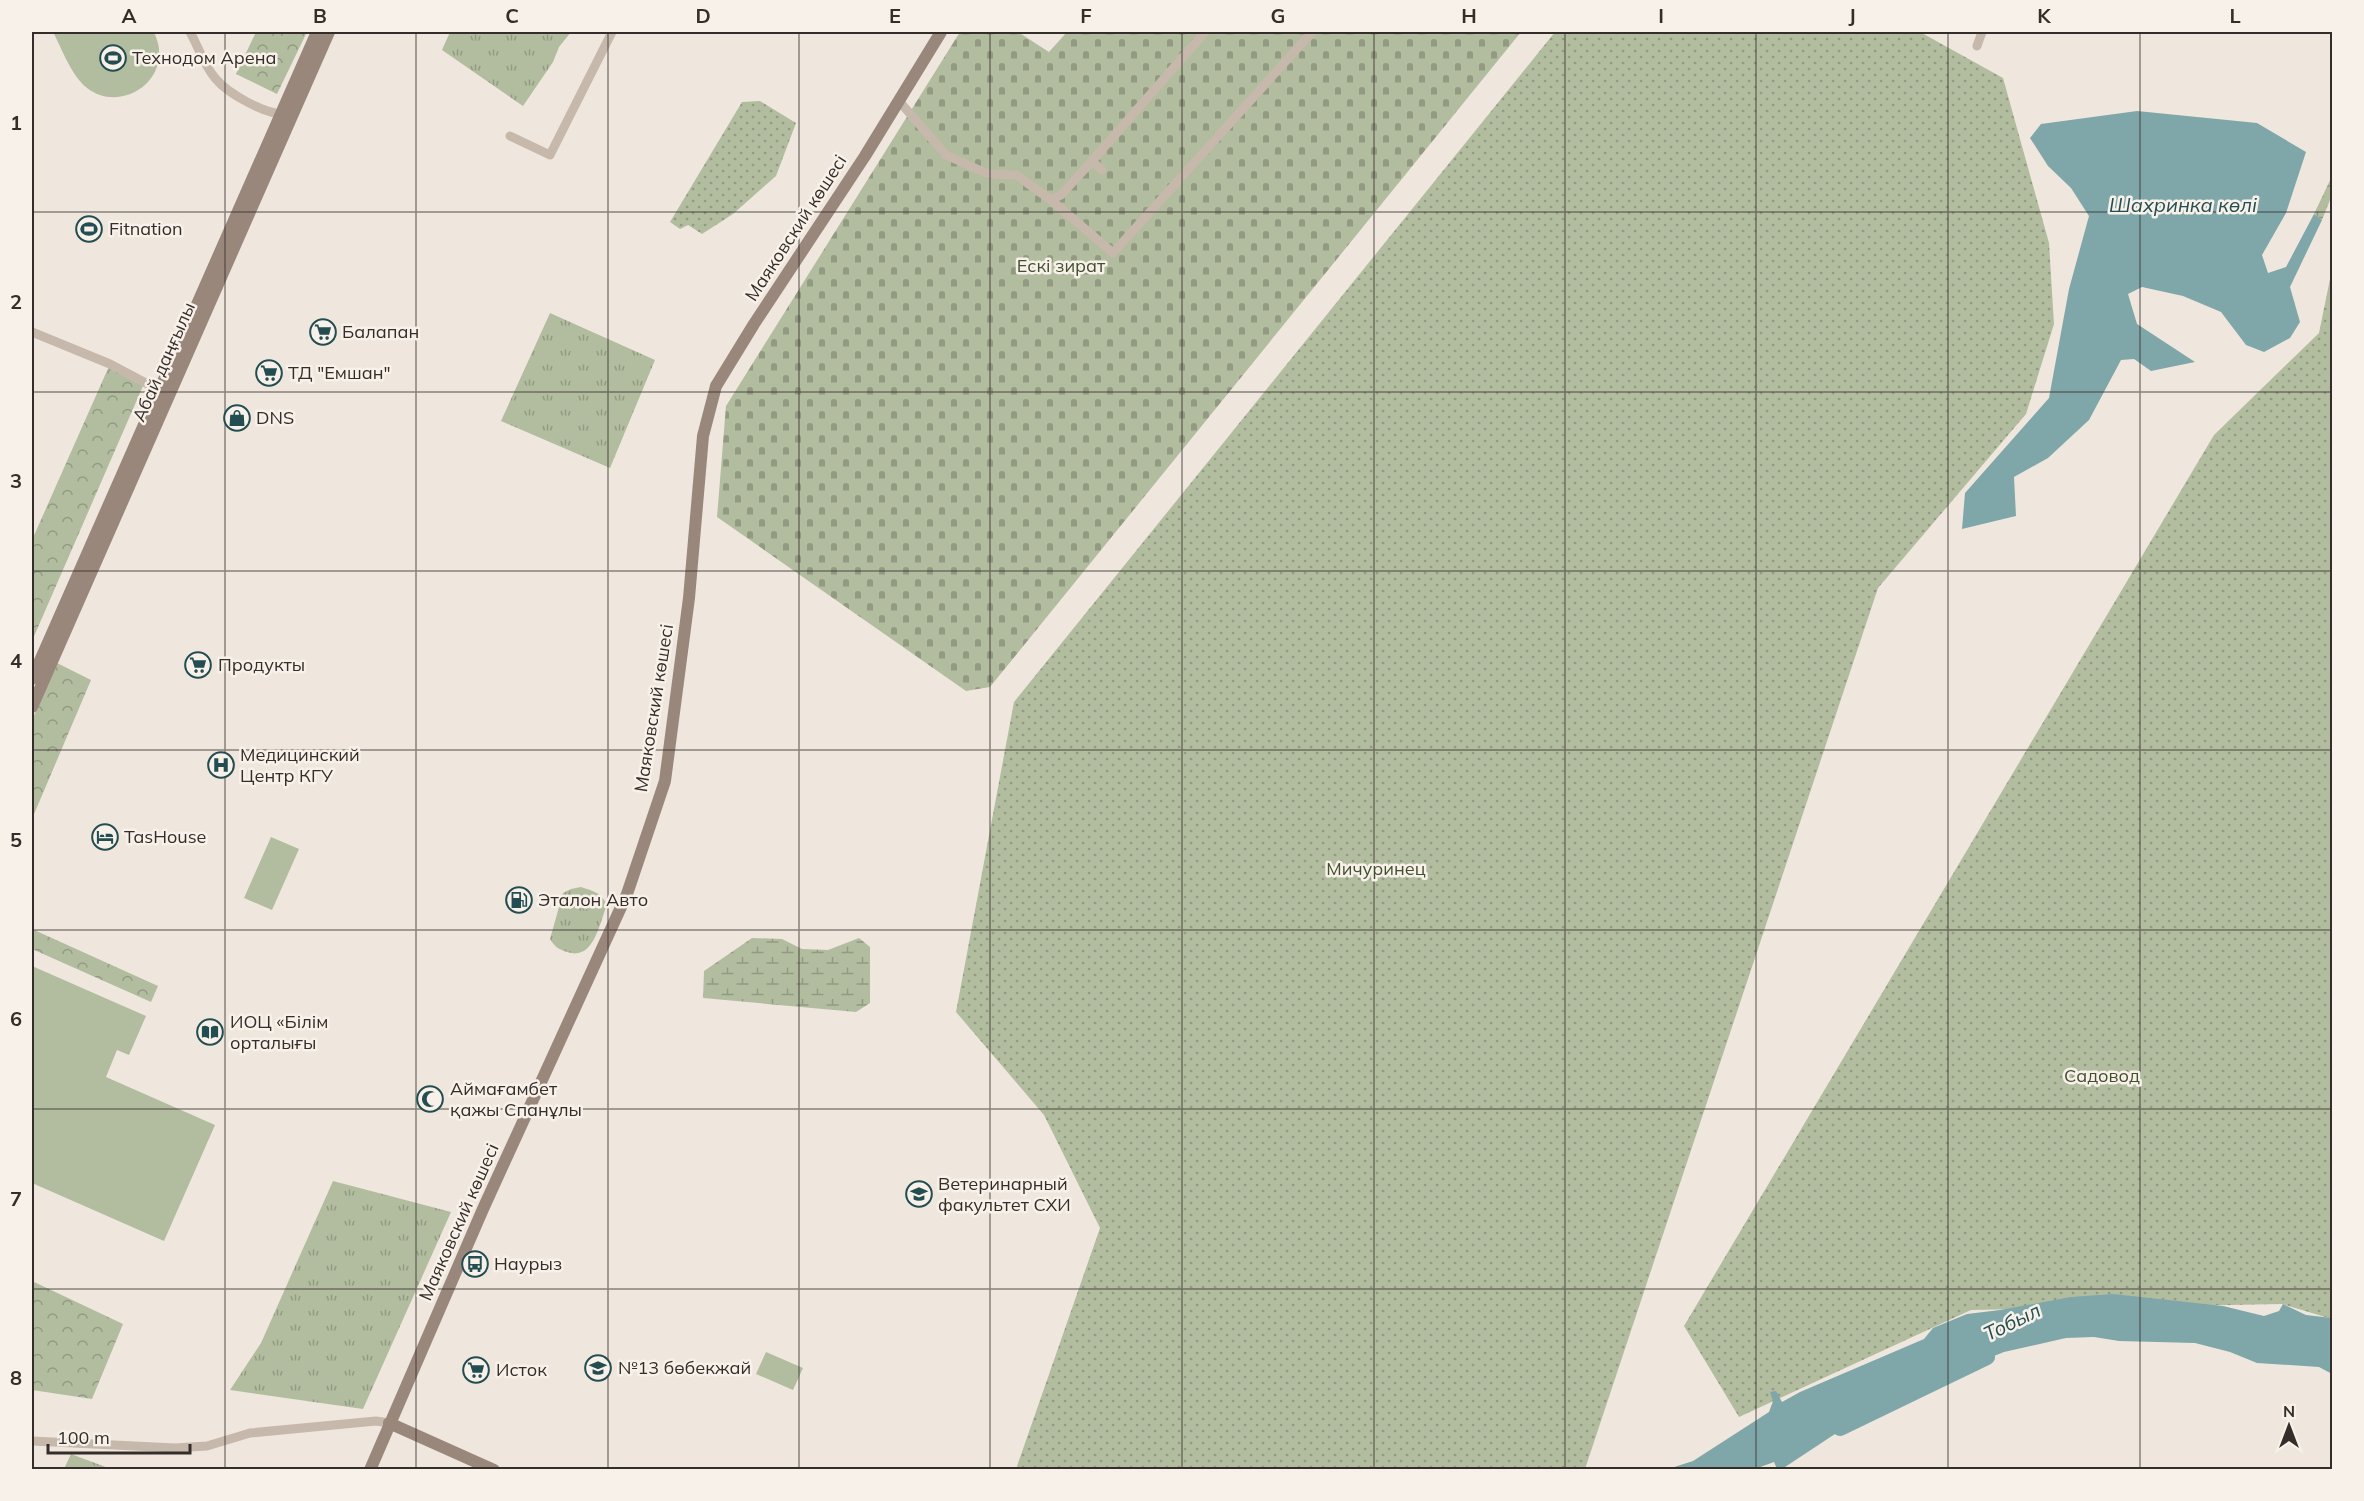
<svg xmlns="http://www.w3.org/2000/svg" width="2364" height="1501" viewBox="0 0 2364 1501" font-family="Mulish,sans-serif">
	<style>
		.grass { fill: url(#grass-tufts) }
		.forest { fill: url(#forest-crowns) }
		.wetland { fill: url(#wetland-marsh) }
		.cemetery { fill: url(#cemetery-stones) }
		.garden { fill: url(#garden-dots) }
		.pitch { fill: #b2bd9f }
		.water { fill: #7fa7a9 }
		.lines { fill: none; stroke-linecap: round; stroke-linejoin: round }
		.river { stroke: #7fa7a9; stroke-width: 16 }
		.minor { stroke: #c6b8ab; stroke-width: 9 }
		.secondary { stroke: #99877c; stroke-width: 12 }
		.grid { fill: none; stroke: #352d29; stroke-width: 1.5; stroke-opacity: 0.55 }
		.labels { text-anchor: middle; stroke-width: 5; stroke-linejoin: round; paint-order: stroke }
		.poi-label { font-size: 18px; fill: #352d29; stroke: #f7f1e9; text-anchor: start }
		.street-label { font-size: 18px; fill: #352d29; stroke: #f7f1e9 }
		.park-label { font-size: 18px; fill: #435030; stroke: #f7f1e9 }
		.water-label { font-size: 20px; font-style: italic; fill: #234d51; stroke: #f7f1e9 }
		.neatline { fill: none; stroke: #352d29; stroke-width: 2 }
		.grid-label { font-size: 20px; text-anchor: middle; font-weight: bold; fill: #352d29 }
	</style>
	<defs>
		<pattern id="grass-tufts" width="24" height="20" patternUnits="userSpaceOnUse" patternTransform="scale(1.5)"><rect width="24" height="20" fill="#b2bd9f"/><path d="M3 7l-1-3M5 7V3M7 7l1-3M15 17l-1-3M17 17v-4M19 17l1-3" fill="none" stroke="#929a82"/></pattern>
		<pattern id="forest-crowns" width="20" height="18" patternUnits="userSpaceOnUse" patternTransform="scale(1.5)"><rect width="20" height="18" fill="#b2bd9f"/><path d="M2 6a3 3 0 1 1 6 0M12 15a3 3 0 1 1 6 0" fill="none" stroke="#929a82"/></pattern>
		<pattern id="wetland-marsh" width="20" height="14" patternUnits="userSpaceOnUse" patternTransform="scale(1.5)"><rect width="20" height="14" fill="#b2bd9f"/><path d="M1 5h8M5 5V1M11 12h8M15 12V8" fill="none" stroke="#929a82"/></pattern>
		<pattern id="cemetery-stones" width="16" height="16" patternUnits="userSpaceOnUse" patternTransform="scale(1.5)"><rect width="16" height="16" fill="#b2bd9f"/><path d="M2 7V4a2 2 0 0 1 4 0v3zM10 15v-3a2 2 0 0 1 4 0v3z" fill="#929a82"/></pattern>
		<pattern id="garden-dots" width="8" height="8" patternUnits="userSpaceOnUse" patternTransform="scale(1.5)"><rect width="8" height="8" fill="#b2bd9f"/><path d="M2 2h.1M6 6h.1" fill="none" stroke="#929a82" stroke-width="1.8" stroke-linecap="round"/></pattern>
	</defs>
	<rect width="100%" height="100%" fill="#efe7dd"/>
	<path class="grass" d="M450,32H571L559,47L553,62L523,106L442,50Z
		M550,313L655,360L610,468L501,421Z
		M581,887C593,891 602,893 607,905C599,924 594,961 567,952C558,949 555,947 550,939L563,893L571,889Z
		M333,1181L451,1212L363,1409L230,1390L261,1343Z
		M71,1454L111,1469H64Z"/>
	<path class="forest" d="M256,32H307L277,94L236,74Z
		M110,364L143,386L32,641V540Z
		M57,663L91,680L32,819V720Z
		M32,929L158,986L151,1002L32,949Z
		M32,1281L123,1324L92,1399L32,1390Z"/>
	<path class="wetland" d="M2332,176V195L2322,220L2314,214Z
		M752,938L782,939L802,949L828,950L859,938L870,947V1003L856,1012L703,998L704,971Z"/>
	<path class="cemetery" d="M960,32H1018L1049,52L1067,32H1521L990,687L966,691L717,517L726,406Z"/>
	<path class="garden" d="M1555,32H1920L2003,78L2049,243L2054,324L2026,414L1878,588L1585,1469H1016L1100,1228L1044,1115L956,1012L1014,702Z
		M760,101L796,123L776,176L733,214L702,234L688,225L680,229L670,222L742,102Z
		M2332,269V1319L2282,1304L1971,1310L1739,1417L1684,1326L2214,435L2319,333Z"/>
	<path class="pitch" d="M53,32H154C156,37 159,44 159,50C162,88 116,111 87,88C71,75 62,49 53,32Z
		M271,837L299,849L272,910L244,898Z
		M32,966L146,1016L129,1055L117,1050L106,1077L215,1125L164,1241L32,1183Z
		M766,1352L803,1368L793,1390L756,1374Z"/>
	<path class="water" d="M2137,111L2257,123L2306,152L2286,213L2262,255L2268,273L2286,267L2314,214L2322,220L2290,287L2300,322L2290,338L2264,352L2246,345L2221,312L2183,296L2142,287L2128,294L2137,324L2195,362L2151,371L2134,359L2121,360L2089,420L2048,458L2014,477L2016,516L1962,529L1965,493L2049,398L2069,289L2089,216L2071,188L2048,166L2030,138L2041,124Z
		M2113,1294L2223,1306L2264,1316L2279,1311L2283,1304L2306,1315L2332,1318V1374L2319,1367L2257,1363L2230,1352L2195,1343L2119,1341L2094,1337L2066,1338L2004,1352L1891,1397L1782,1469H1777L1774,1462L1755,1469H1668L1693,1461L1769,1412L1773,1401L1770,1392L1776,1391L1782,1402L1800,1392L1924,1339L1933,1328L1967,1314L2000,1310L2071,1297Z"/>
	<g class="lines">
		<path class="river" d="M1840,1428L1987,1357"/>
		<path class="minor" d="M190,32C198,46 204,65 215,78C228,94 266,115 286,114
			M1977,46L1982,32
			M899,101L946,155L988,174L1016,175L1051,200L1061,195L1092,161L1102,170
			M510,136L550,155L612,32
			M1092,161L1205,32
			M1051,200L1113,253L1312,32
			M32,332L110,364L159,390L162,393
			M32,1441L175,1448L207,1446L250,1433L376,1421L389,1423"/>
		<path class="secondary" d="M32,679L317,32
			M32,707L329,32
			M389,1423L494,1470
			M370,1470L483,1209L627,894L665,781L689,598L703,436L716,386L754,324L865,156L941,32"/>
	</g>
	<path class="grid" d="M225,32V1470M416,32V1470M608,32V1470M799,32V1470M990,32V1470M1182,32V1470M1374,32V1470M1565,32V1470M1756,32V1470M1948,32V1470M2140,32V1470M32,212H2332M32,392H2332M32,571H2332M32,750H2332M32,930H2332M32,1109H2332M32,1289H2332"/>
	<defs>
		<g id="stadium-ring" transform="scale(1.35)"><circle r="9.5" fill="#f7f1e9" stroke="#234d51" stroke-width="1.5"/><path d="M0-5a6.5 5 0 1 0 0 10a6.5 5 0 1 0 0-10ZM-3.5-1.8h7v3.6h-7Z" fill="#234d51"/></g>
		<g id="supermarket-ring" transform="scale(1.35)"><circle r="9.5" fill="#f7f1e9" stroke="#234d51" stroke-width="1.5"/><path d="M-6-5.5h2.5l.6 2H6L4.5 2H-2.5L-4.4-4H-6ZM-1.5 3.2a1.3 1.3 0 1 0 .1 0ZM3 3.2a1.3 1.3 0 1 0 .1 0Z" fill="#234d51"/></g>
		<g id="shop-ring" transform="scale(1.35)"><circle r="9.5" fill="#f7f1e9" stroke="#234d51" stroke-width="1.5"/><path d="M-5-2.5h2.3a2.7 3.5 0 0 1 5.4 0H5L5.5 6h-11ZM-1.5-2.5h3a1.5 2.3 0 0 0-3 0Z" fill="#234d51"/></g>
		<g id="hospital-ring" transform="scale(1.35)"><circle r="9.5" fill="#f7f1e9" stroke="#234d51" stroke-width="1.5"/><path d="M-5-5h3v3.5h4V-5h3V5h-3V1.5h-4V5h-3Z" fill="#234d51"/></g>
		<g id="hotel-ring" transform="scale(1.35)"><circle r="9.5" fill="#f7f1e9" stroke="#234d51" stroke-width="1.5"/><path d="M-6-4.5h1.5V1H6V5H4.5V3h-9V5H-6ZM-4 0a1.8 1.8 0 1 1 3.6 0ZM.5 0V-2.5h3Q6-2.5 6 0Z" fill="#234d51"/></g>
		<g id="fuel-ring" transform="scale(1.35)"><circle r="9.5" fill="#f7f1e9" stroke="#234d51" stroke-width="1.5"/><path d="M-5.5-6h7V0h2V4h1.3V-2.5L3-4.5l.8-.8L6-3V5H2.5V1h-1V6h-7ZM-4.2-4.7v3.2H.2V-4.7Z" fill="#234d51"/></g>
		<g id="library-ring" transform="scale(1.35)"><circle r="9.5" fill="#f7f1e9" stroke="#234d51" stroke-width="1.5"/><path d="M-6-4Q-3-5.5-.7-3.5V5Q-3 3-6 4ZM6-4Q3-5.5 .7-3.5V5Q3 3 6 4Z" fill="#234d51"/></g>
		<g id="mosque-ring" transform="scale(1.35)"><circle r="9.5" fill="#f7f1e9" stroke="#234d51" stroke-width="1.5"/><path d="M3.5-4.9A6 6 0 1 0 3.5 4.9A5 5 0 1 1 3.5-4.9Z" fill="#234d51"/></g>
		<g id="university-ring" transform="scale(1.35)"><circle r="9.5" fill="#f7f1e9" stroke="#234d51" stroke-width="1.5"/><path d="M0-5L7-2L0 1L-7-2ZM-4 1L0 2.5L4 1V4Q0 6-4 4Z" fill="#234d51"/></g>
		<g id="bus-ring" transform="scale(1.35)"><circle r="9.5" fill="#f7f1e9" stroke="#234d51" stroke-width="1.5"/><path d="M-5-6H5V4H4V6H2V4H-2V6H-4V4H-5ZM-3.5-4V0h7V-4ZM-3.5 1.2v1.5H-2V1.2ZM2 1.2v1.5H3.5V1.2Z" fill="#234d51"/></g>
		<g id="school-ring" transform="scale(1.35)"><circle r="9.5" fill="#f7f1e9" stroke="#234d51" stroke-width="1.5"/><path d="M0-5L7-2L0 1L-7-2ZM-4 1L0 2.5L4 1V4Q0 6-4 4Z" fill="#234d51"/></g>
	</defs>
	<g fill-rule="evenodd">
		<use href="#stadium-ring" x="113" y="58"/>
		<use href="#stadium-ring" x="89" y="229"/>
		<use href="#supermarket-ring" x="323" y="332"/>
		<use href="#supermarket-ring" x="269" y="373"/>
		<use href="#shop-ring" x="237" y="418"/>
		<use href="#supermarket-ring" x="198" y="665"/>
		<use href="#hospital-ring" x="221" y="765"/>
		<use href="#hotel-ring" x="105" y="837"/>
		<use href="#fuel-ring" x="519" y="900"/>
		<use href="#library-ring" x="210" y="1032"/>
		<use href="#mosque-ring" x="430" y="1099"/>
		<use href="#university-ring" x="919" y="1194"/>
		<use href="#bus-ring" x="475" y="1264"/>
		<use href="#school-ring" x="598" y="1368"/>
		<use href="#supermarket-ring" x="476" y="1370"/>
	</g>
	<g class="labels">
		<g class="poi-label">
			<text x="132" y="64">Технодом Арена</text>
			<text x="109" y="235">Fitnation</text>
			<text x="342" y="338">Балапан</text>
			<text x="288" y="379">ТД "Емшан"</text>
			<text x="256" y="424">DNS</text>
			<text x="218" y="671">Продукты</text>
			<text x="240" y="761">Медицинский<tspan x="240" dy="21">Центр КГУ</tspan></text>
			<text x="124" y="843">TasHouse</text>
			<text x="538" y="906">Эталон Авто</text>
			<text x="230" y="1028">ИОЦ «Білім<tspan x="230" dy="21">орталығы</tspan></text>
			<text x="450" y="1095">Аймағамбет<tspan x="450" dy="21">қажы Спанұлы</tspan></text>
			<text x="938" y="1190">Ветеринарный<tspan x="938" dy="21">факультет СХИ</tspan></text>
			<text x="494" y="1270">Наурыз</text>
			<text x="618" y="1374">№13 бөбекжай</text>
			<text x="496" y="1376">Исток</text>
		</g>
		<g class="street-label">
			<text transform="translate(796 228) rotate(-57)" y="6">Маяковский көшесі</text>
			<text transform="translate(164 362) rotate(-66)" y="6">Абай даңғылы</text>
			<text transform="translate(654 708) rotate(-81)" y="6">Маяковский көшесі</text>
			<text transform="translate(459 1222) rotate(-66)" y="6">Маяковский көшесі</text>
		</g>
		<g class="park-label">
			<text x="1061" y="272">Ескі зират</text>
			<text x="1376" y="875">Мичуринец</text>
			<text x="2102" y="1082">Садовод</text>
		</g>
		<g class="water-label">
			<text x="2183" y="212">Шахринка көлі</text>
			<text transform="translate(2012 1322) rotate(-26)" y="7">Тобыл</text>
		</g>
	</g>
	<rect width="2364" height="1501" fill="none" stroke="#f7f1e9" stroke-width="66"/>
	<g transform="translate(2289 1426)" stroke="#f7f1e9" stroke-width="4.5" paint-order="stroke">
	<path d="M0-4.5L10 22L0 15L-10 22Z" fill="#352d29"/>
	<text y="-9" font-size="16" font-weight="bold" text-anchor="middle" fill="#352d29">N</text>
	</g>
	<path d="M48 1444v9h142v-9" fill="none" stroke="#352d29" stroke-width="3"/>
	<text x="57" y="1444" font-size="18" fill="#352d29" stroke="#f7f1e9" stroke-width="4.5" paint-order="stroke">100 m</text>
	<rect x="33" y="33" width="2298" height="1435" class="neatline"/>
	<g class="grid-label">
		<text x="129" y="23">A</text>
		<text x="320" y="23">B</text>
		<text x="512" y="23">C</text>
		<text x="703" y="23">D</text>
		<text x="895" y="23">E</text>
		<text x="1086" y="23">F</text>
		<text x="1278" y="23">G</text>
		<text x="1469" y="23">H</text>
		<text x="1661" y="23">I</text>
		<text x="1852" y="23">J</text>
		<text x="2044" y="23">K</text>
		<text x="2235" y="23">L</text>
		<text x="16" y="130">1</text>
		<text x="16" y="309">2</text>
		<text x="16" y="488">3</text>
		<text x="16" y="668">4</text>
		<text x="16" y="847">5</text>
		<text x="16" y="1026">6</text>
		<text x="16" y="1206">7</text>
		<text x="16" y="1385">8</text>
	</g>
</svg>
